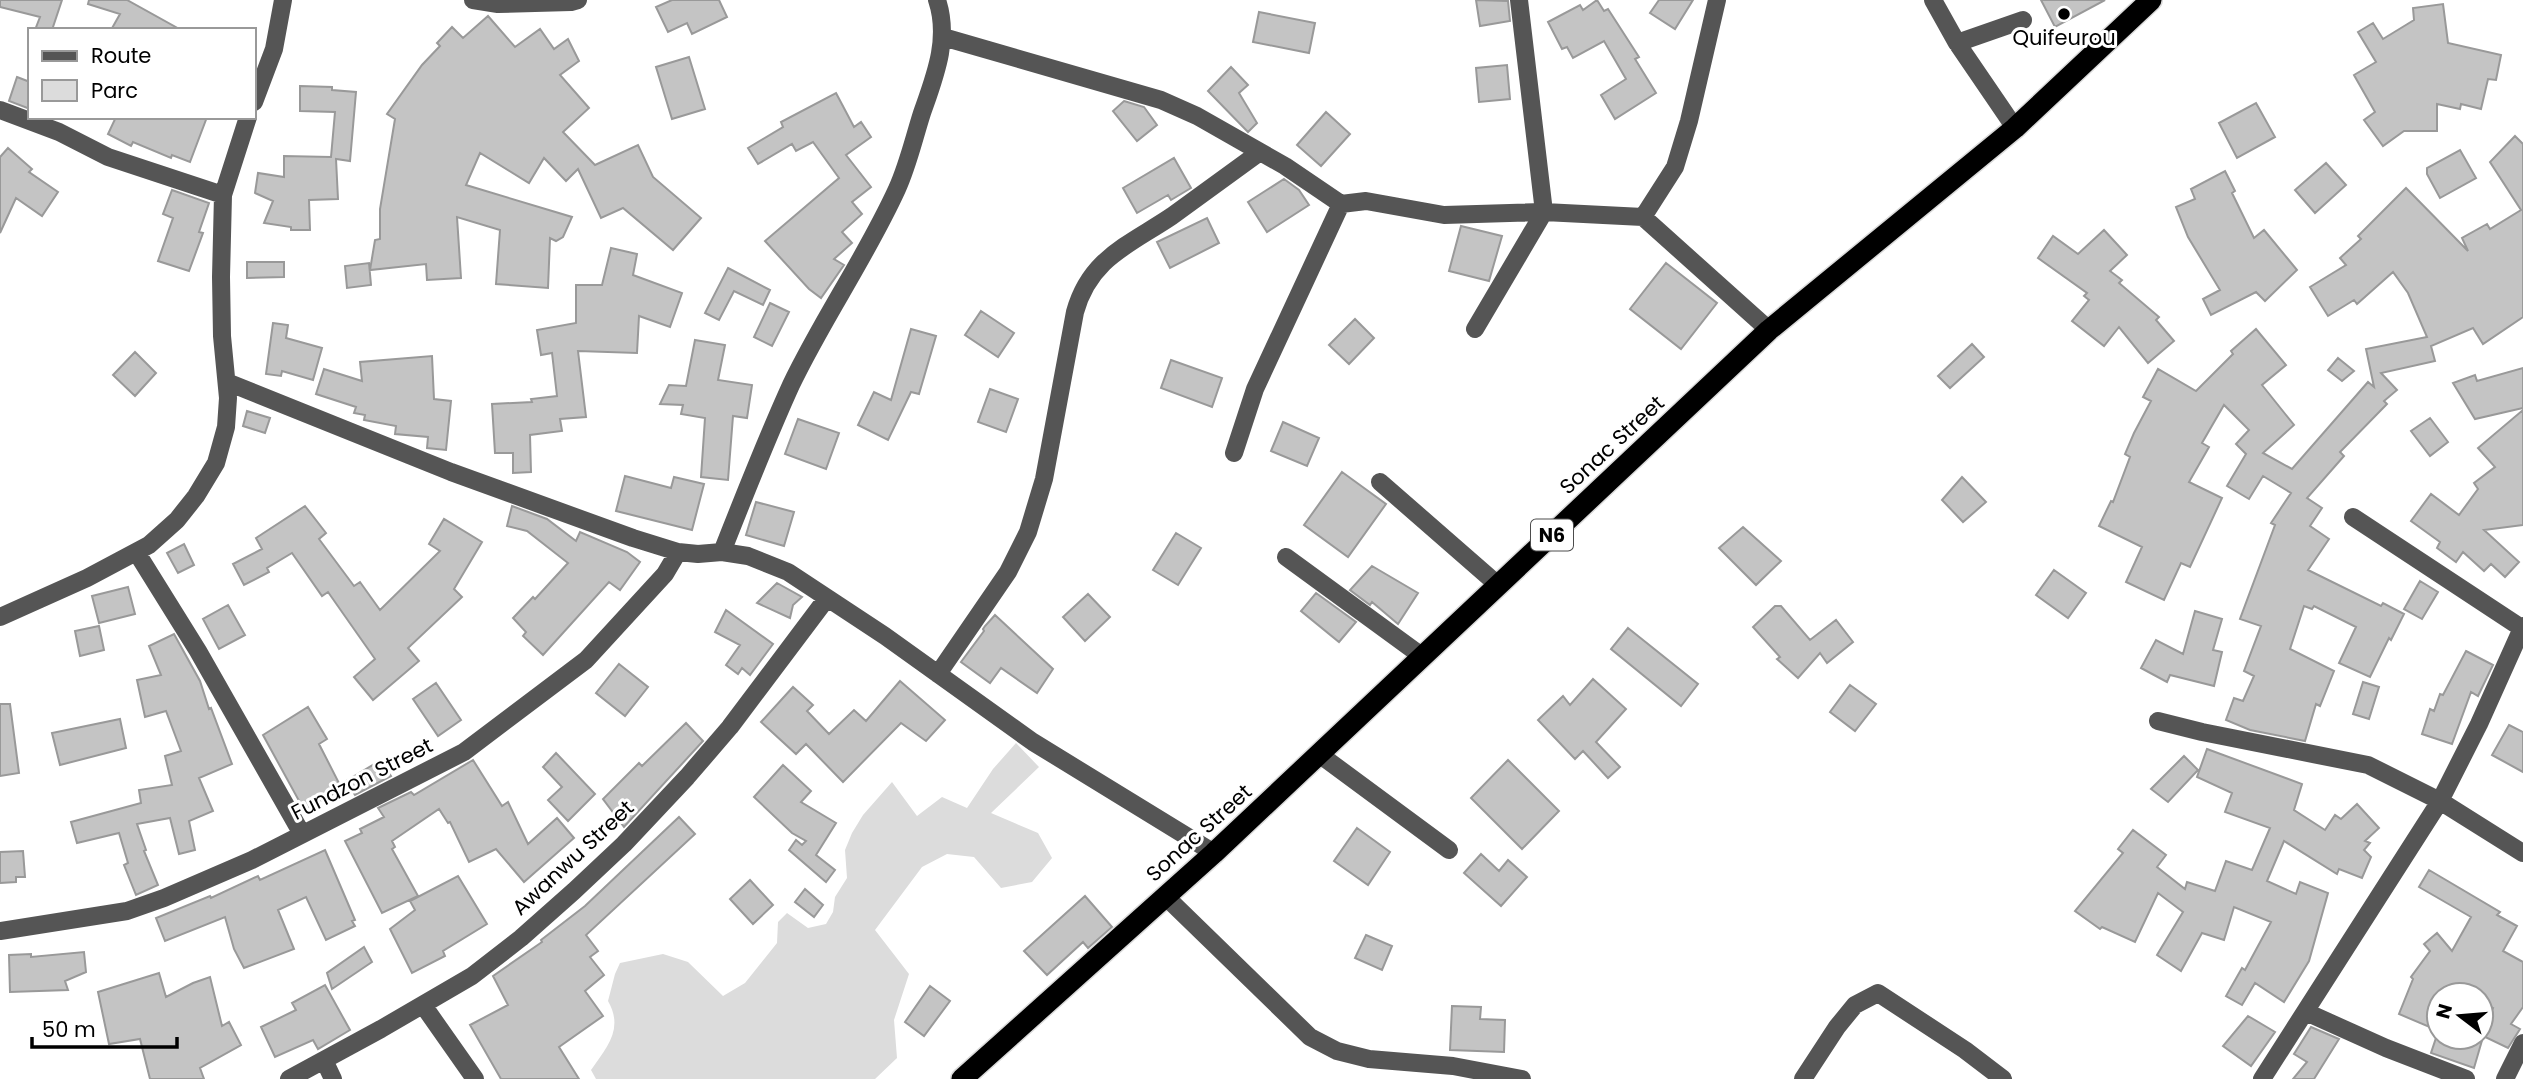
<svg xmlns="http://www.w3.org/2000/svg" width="2523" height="1079" viewBox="0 0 2523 1079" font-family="Poppins,sans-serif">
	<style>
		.green { fill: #dcdcdc }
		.building { fill: #c4c4c4; stroke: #999; stroke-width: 2 }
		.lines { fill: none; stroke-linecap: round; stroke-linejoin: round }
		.highway-casing { stroke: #dbdbdb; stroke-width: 24 }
		.minor { stroke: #555; stroke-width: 18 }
		.highway { stroke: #000; stroke-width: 21 }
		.poi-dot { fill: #000; stroke: #fff; stroke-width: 2.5 }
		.labels { text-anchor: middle; stroke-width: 6; stroke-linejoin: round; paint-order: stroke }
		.shield { fill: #fff; stroke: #4c4c4c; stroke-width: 2 }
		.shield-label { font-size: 19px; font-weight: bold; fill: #000 }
		.poi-label { font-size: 21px; fill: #000; stroke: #fff }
		.street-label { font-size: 21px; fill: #000; stroke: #fff }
	</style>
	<rect width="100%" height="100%" fill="#fff"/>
	<path class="green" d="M1016,743L1039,767L991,813L1038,833L1052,858L1032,882L1001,888L974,857L947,854L922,867L875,930L909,974L894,1020L897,1058L875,1079H596L591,1070C607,1047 624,1029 608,1001L615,974L620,963L663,954L688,962L723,996L745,983L777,943L778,922L787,913L808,928L826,924L833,912L835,897L847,878L845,850L852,833L863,815L892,782L917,816L942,797L967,808L993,769Z"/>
	<path class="building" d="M0,0H62L52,30H35L40,17L0,7Z
		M89,0H127L181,30H111L120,14L88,4Z
		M672,0H719L727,17L692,34L687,23L668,32L656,7Z
		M1476,0L1508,1L1510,21L1480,26Z
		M1597,0L1604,11L1608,9L1639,57L1635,59L1656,93L1615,119L1601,95L1626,79L1604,41L1573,58L1567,47L1562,49L1548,22L1580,5L1583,10Z
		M1659,0H1693L1675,29L1650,13Z
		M2041,0H2105L2055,27Z
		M2443,4L2448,43L2501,55L2496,80L2488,79L2481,109L2461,104L2460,109L2437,104V131H2404L2383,146L2364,120L2375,112L2354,75L2376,62L2358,32L2373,23L2383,39L2414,20L2413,8Z
		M1259,12L1315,23L1309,53L1253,42Z
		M488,16L515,47L540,29L554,49L568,39L579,61L560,75L589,108L563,132L595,165L638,145L653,177L701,218L673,250L623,208L601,218L578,169L566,181L544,158L529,183L480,153L466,185L572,217L563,237L556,241L550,238L548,288L496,284L500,230L457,217L461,278L427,280L426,264L370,270L375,240L380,239V209L395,119L387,114L422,65L440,46L437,43L452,27L463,38Z
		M689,57L705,109L672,119L656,67Z
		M1507,65L1510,99L1479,102L1476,68Z
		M1231,67L1248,85L1239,93L1257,123L1248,132L1208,91Z
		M17,77L30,82V109L9,101Z
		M300,86L332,87V90L356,92L350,161L336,159L338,199L309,200L310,230H291V227L264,223L273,201L255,193L258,173L284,177V156L331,157L335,112L300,111Z
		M836,93L854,127L861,122L871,137L846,155L871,187L852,202L862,214L842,232L852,243L834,259L844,265L821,298L809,289L765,241L839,178L813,142L796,151L792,144L758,164L748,148L783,127L781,122Z
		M1124,101L1144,107L1157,125L1137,141L1113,111Z
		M2256,103L2275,137L2237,158L2219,123Z
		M1326,112L1350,134L1321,166L1297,145Z
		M116,117H207L190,162L172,155L171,158L133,142L131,146L108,134Z
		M2515,136L2523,144V317L2483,344L2473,328L2431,346L2435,361L2381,373L2397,390L2384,401L2387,404L2340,452L2344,456L2307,498L2322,508L2310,526L2329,539L2308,570L2381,606L2383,603L2404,614L2391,640L2389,638L2370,677L2339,663L2356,627L2314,606L2312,609L2304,606L2290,649L2334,671L2320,706L2316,704L2305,741L2250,730L2226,720L2234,698L2243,701L2254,676L2244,671L2261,626L2240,619L2275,525L2271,523L2291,493L2263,476L2249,499L2227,486L2246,454L2236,444L2249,430L2224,405L2202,443L2209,447L2189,482L2222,498L2190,567L2181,563L2164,600L2126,582L2142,547L2099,526L2111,501L2113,502L2130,457L2125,454L2134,433L2151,401L2143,397L2158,369L2196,391L2233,354L2231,351L2256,329L2286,365L2262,385L2294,425L2263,453L2292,469L2368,382L2374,387L2366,349L2427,337L2408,293L2393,272L2357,304L2354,300L2328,316L2310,287L2346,265L2340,258L2361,239L2358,236L2406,188L2468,251L2462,238L2487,224L2490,229L2521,210L2490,162Z
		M8,148L32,169L29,172L58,192L42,216L16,198L0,233V157Z
		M2460,150L2476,178L2440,198L2427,174V168Z
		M1174,158L1191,188L1171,200L1168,195L1137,213L1123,188Z
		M2326,163L2346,185L2315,213L2295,190Z
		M2225,171L2235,191L2232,193L2254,238L2264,230L2297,270L2265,301L2256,292L2211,315L2203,299L2220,290L2188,237L2176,207L2195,199L2191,189Z
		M1284,179L1299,190L1309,205L1267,232L1248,202Z
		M172,190L209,203L199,232L203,233L189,271L158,261L173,218L163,214Z
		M1207,218L1219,243L1170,268L1157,242Z
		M1461,226L1502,236L1489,281L1449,271Z
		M2104,230L2127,255L2110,271L2122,280L2119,283L2159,317L2156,320L2174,341L2148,363L2119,327L2104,346L2072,321L2089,300L2084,296L2087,293L2038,258L2053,236L2078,254Z
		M611,248L637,254L633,275L682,293L670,327L639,316L637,353L578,351L586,417L560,419L562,431L530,435L531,472L513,473V453H495L492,404L532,402L531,399L557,396L552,353L541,355L537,330L576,323V285H602Z
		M247,262H284V277L247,278Z
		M369,263L371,285L347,288L345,266Z
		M1666,263L1717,303L1681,349L1630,309Z
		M728,268L770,290L763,305L734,291L719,320L705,313Z
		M770,303L789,312L772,346L754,337Z
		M981,311L1014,333L998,357L965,335Z
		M1355,319L1374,338L1349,364L1329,345Z
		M273,323L288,325L286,338L322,348L313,380L282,371L281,376L266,374Z
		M911,329L936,336L919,394L911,392L888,440L858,425L874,392L891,400Z
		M695,340L725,345L718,380L752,385L747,418L733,416L728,480L701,477L705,418L681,414L683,405L660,404L669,385L686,386Z
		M1972,344L1984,357L1950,388L1938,376Z
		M135,352L156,373L135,396L113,375Z
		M432,356L434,399L451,401L446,450L427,448L428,437L395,434L396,426L364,420L365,415L354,413L356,407L316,394L324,369L362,381L360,362Z
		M2338,358L2354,371L2342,381L2328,370Z
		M1171,360L1222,378L1212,407L1161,388Z
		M2523,368V408L2475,419L2453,383L2475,375L2477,381Z
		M990,389L1018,399L1006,432L978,422Z
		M2523,410V525L2484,530L2519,562L2505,577L2491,564L2484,571L2463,552L2456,562L2437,548L2440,542L2411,521L2431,494L2459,515L2478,489L2474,483L2495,467L2478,448Z
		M247,411L270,418L265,433L243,426Z
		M2430,418L2448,442L2430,456L2411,431Z
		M798,419L839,433L826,469L785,454Z
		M1283,422L1319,438L1307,466L1271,451Z
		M1342,472L1386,504L1348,557L1304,525Z
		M625,476L671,488L674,477L704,484L692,530L616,511Z
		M1962,477L1986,502L1963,522L1942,500Z
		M756,502L794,512L784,546L746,535Z
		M305,506L326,533L319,539L354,586L360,582L380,610L440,551L429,544L444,519L482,542L454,589L462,597L408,648L419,661L373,700L354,677L375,659L328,592L322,596L292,553L267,568L269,572L244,585L233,564L262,549L256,538Z
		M512,506L547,519L576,541L580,532L627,552L640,562L620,590L609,582L543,655L523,636L526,632L513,618L533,597L535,599L568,563L527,531L507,526Z
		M1743,527L1781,561L1756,585L1719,548Z
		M1176,533L1201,548L1178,585L1153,570Z
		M184,544L194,565L178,573L167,553Z
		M1372,566L1418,593L1398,624L1372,602L1370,605L1350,590Z
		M2054,570L2086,593L2068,618L2036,595Z
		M2420,581L2438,592L2422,619L2404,609Z
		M777,583L802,597L793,605L790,618L757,603Z
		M128,587L135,614L99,623L92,596Z
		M1316,593L1356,622L1339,642L1301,611Z
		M1088,594L1110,617L1085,641L1063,617Z
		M228,605L245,635L219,649L203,619Z
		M1775,606H1781L1810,640L1836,620L1853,642L1827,663L1820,653L1798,678L1777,659L1780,657L1753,627Z
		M726,610L773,644L750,675L742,668L738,674L726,665L740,645L715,632Z
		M2195,611L2222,619L2213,650L2222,652L2214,686L2170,675L2167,682L2141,668L2156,640L2183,654Z
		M995,615L1053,669L1037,693L1001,668L990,683L961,662L984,631L983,629L985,626Z
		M99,626L104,650L80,656L75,631Z
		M1628,628L1698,684L1681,706L1611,649Z
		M174,634L200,681L209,709L211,708L232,764L199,778L213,811L189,821L195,850L179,854L170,818L137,824L146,850L144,851L158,885L136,895L124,865L128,863L119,833L77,843L71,822L141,803L139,790L172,785L165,756L181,751L166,711L145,717L137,680L161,675L149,646Z
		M2466,651L2493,665L2478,696L2471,692L2452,744L2422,734L2430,709L2434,711L2440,694L2443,695Z
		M619,664L648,687L625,716L596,693Z
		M1593,679L1626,709L1596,742L1620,767L1608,778L1583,751L1575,759L1538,720L1563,696L1570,705Z
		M900,681L945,720L926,741L901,723L843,782L806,744L796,754L761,722L793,687L813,705L807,711L829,734L854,710L866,721Z
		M2363,682L2379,687L2369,719L2353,714Z
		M436,683L461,720L438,736L413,699Z
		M1850,685L1876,704L1855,731L1830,712Z
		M0,704H10L19,773L0,776Z
		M308,707L327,739L319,744L342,789L304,810L263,735Z
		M120,719L126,748L60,765L52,733Z
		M686,723L703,741L624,827L603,799L639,763L642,766Z
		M2509,725L2523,732V772L2492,755Z
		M2207,749L2302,784L2294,810L2325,830L2335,815L2341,819L2357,804L2379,828L2365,841L2370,843L2364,850L2371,857L2362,878L2339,869L2337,874L2284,841L2267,881L2296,894L2300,882L2328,893L2309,961L2284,1002L2255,983L2242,1005L2226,996L2242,968L2245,970L2271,922L2234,907L2224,940L2202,933L2181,971L2157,955L2183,912L2158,893L2135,942L2102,927L2100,929L2075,911L2123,853L2118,849L2133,830L2166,855L2157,867L2185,889L2187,882L2215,891L2226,861L2252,870L2270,828L2225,812L2232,793L2197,777Z
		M556,753L595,794L568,821L548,800L562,787L543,767Z
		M2184,756L2198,770L2168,802L2151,789Z
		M381,760L391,776L355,795L346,781Z
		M473,760L502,806L508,802L528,844L557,818L574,838L524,882L496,849L469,862L450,822L448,823L439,809L392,841L395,847L392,849L418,896L382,913L345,841L362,833L360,829L384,817L378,808L411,792L414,795Z
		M1508,760L1559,811L1522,849L1471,798Z
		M783,765L811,791L801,802L836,823L816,855L835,870L826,882L789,850L796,840L802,845L806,841L792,833L754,797Z
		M679,817L695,834L586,935L598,951L590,957L604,975L585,991L603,1016L559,1047L579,1079H501L470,1025L508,1005L493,976L542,942L541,940L585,906Z
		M1357,828L1390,852L1368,885L1334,861Z
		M325,850L355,920L352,921L355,926L326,940L306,897L278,910L294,949L244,968L234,949L225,917L165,941L156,918L210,896L211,898L258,876L260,880Z
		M23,851L25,877H16V882L0,883V852Z
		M1481,854L1499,871L1508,860L1527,877L1501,906L1464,873Z
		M2429,870L2500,912L2497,915L2517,926L2503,951L2523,962V1007L2511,1024L2520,1029L2508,1048L2481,1035L2493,1008L2481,1003V995H2439V1031L2399,1014L2413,979L2411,977L2430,951L2424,944L2437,933L2452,951L2471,917L2419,887Z
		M458,876L487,924L443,951L445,956L412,973L390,929L415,910L410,901Z
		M750,880L773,905L753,924L730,899Z
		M805,889L823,905L814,917L795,902Z
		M1085,896L1112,927L1088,948L1083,942L1047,975L1024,951Z
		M1366,935L1392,946L1382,970L1355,958Z
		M364,947L372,962L332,989L327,973Z
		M84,952L86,972L65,981L68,990L10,992L9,955L31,954V957Z
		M159,973L166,997L193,983L210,977L222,1026L229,1022L241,1045L200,1068L204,1079H150L140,1039L109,1044L98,992Z
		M325,985L350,1030L318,1049L313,1040L275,1057L261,1027L296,1010L292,1003Z
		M930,986L950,1001L924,1036L905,1022Z
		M1452,1006L1481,1007L1480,1019L1505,1020L1504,1052L1450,1050Z
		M2248,1016L2275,1032L2251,1066L2223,1046Z
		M2311,1027L2339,1039L2314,1079H2293L2307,1062L2294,1054Z
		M2438,1032L2439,1037H2483L2474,1068L2431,1053Z"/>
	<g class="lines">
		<g class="highway-casing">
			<path id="highway" d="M962,1079L1214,853L1769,330L2015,128L2151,0"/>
		</g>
		<path class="minor" d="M473,0L498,4L571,2L578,0
			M1933,0L1957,43L2015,128
			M943,37L1161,100L1197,116L1285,166L1341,204L1366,201L1444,215L1544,212L1643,217L1675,167L1689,121L1717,0
			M1957,43L2023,20
			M254,102L274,49L283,0
			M0,110L59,132L108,157L223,195
			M1643,217L1769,330
			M1475,329L1544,212L1519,0
			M227,382L451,472L633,538L678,552L698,554L722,552L748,556L788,572L885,636L1033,742L1214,853
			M1234,453L1255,389L1341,204
			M1380,482L1498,585
			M2353,517L2523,629
			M722,552C744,496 766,440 791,385C823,318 866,257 897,189C908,165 914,138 922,113C935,76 950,39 937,0
			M137,553L198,651L302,834
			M1286,557L1423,657
			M0,617L87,578L149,545L177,520L196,496L216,463L226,427L228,398L222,336L221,277L223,195L248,117
			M938,674L1008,572L1028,532L1044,479L1075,312C1090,258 1129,245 1172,216C1201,195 1231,173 1260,152
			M2158,721L2202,732L2368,765L2440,801L2523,853
			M1319,754L1449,850
			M1165,896L1310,1037L1337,1051L1369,1059L1453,1066L1522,1079
			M0,931L127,911L164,898L252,860L464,752L586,660L665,574L678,552
			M423,1005L475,1079
			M2306,1012L2386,1048L2466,1079
			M324,1060L333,1079
			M289,1079L381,1029L472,976L521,938L574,891L624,844L687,777L730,727L827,598
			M1803,1079L1837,1027L1855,1005L1878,993L1965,1050L2003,1079
			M2262,1079L2440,801L2479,724L2523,626
			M2505,1079L2523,1043"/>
		<use href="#highway" class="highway"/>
	</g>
	<circle class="poi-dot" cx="2064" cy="14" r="7"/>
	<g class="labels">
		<rect class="shield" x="1531" y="519.5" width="42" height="31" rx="5"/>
		<g class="shield-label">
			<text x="1552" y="542">N6</text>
		</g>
		<g class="poi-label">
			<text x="2064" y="45">Quifeurou</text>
		</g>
		<g class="street-label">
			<text transform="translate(1612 445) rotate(-43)" y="7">Sonac Street</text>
			<text transform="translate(362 779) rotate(-27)" y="7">Fundzon Street</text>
			<text transform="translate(1199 833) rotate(-42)" y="7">Sonac Street</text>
			<text transform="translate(573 858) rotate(-43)" y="7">Awanwu Street</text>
		</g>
	</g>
	<rect x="28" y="28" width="228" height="91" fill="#ffffff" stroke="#999999" stroke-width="2"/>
	<rect x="42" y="51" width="35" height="10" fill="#555555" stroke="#999999" stroke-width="2"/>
	<text x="91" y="63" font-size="21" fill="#000000">Route</text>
	<rect x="42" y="80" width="35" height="21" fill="#dcdcdc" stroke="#999999" stroke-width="2"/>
	<text x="91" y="98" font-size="21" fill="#000000">Parc</text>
	<g transform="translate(2460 1016) rotate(286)"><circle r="33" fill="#ffffff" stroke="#999999" stroke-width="2"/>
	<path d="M0-5L12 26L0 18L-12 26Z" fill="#000000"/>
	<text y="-10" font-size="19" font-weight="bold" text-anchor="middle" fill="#000000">N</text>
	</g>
	<path d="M32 1037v10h145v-10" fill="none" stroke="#000000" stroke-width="3.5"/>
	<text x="42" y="1037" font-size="21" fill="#000000" stroke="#ffffff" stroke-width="5" paint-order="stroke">50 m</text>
</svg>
